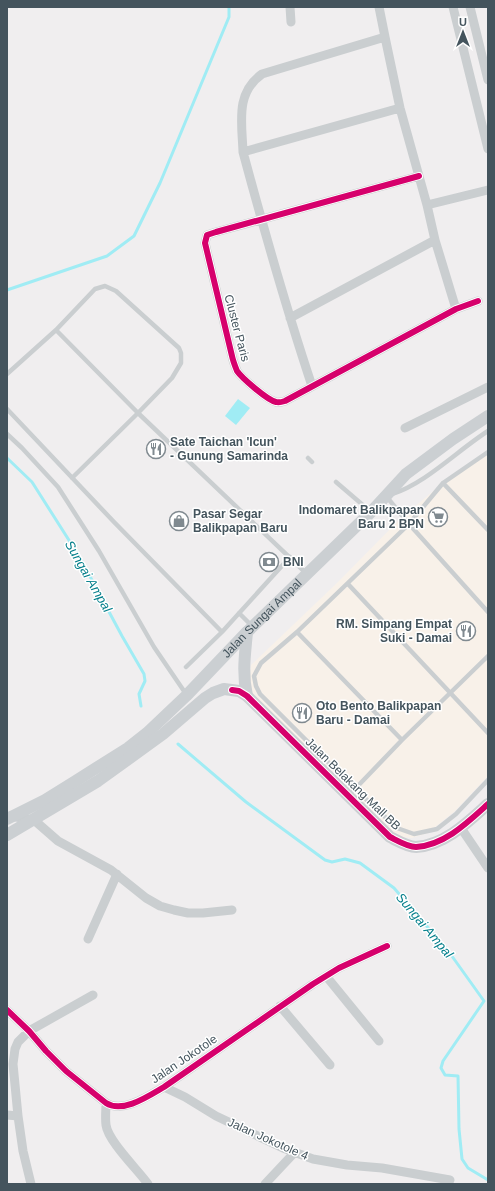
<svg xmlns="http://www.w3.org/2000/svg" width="495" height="1191" viewBox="0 0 495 1191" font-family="Helvetica,sans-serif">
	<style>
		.commercial { fill: #f8f1e9 }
		.water { fill: #a0ecf4 }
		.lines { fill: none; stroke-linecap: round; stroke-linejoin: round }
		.stream { stroke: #a0ecf4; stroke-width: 3 }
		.lane { stroke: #caced0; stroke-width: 4.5 }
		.street { stroke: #caced0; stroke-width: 9 }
		.secondary { stroke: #cbcfd2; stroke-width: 12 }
		.cycleway-casing { stroke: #fff; stroke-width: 8 }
		.cycleway { stroke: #d6006c; stroke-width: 6 }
		.labels { text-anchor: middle; stroke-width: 3; stroke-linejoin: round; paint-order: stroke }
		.street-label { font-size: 12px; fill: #44545d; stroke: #fff }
		.poi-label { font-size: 12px; font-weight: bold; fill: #44545d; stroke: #fff; text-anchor: start }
		.water-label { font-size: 13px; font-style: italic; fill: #047f8b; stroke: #fff }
	</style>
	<rect width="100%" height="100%" fill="#f0eeef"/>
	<path class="commercial" d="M488,452V776L455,811L428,833L412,838L393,836L248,690L251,665L338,582L401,518L443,483Z"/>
	<path class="water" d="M238,399L250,408L236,425L225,416Z"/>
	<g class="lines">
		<path class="stream" d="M7,290L107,256L134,236L160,183L229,17V7
			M7,458L32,482L79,556L122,636L144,674L145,681L139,694L141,706
			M178,744L246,802L325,860L332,862L345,859L360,863L394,888L449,952L484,1001L443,1061L441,1068L445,1075L458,1076L459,1129L462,1159L468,1168L488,1180"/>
		<path class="lane" d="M56,330L138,413L307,574
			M7,374L56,330L95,289L105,286L116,291L179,348L181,353V363L172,378L138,413L72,478
			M7,409L114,522L222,632L290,557
			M7,434L22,448L58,487L99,551L154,647L186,694
			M488,452L443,483L409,524L297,632L261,663L254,676L256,686L260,694L355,789L397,828L414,834L437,829L456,814L488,780
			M308,458L312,462
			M336,482L371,512
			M443,483L488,530
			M392,494C425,484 458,450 488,431
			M386,496L409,524L488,612
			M348,584L488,733
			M239,613L252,626
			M297,632L402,740
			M186,667L222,632
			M353,791L402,740L488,656"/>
		<path class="street" d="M290,7L291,22
			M379,7L385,37
			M453,7L488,149
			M470,7L488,80
			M243,152C242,123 235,93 262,74L385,37L400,108L427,205L435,240L456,309
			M419,176L216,232L207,235L205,243L232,356C233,361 235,366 237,371C242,378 267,400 276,402C279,403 282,402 285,401L456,309L478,301
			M427,205L488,190
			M290,318L435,240
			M312,386C286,308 264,230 243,152L400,108
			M405,428L488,387
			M10,816L34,820L58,841L111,870L146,898L160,906L174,910L188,913H203L232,910
			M461,828L488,868
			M88,939L117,874
			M326,976L379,1041
			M280,1006L330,1065
			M7,1010L29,1031L46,1051L66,1071L106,1103C123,1114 150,1095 164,1087L313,984L339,968L387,946
			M164,1087L185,1097L216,1116L283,1148L313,1159L347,1165L382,1168L450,1180
			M106,1103C106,1110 105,1118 106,1125C108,1141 138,1170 148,1184
			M7,1115L18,1116L23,1151L31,1184
			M18,1116L13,1064L15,1049L18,1042L29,1031L93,995
			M265,1184L295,1152"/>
		<g class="secondary">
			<path d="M247,632C245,655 242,673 247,696"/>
			<path id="s1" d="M7,819L45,800L74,782L128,748L147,733L186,696L247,632L371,512L406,474L453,439L488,416"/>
			<path d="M7,835L98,781L163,734L205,698L213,693L224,689L239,691L247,696L390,837C398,841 408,847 416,847C445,845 468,822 488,804"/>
		</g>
		<g class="cycleway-casing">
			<path id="cycleway" d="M419,176L216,232L207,235L205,243L232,356C233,361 235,366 237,371C242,378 267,400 276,402C279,403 282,402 285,401L456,309L478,301
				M232,690L239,691L247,696L390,837C398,841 408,847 416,847C445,845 468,822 488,804
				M7,1010L29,1031L46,1051L66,1071L106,1103C123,1114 150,1095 164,1087L313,984L339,968L387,946"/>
		</g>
		<use href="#cycleway" class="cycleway"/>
	</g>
	<defs>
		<g id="restaurant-ring" transform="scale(1)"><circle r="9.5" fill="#fff" stroke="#808a90" stroke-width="1.5"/><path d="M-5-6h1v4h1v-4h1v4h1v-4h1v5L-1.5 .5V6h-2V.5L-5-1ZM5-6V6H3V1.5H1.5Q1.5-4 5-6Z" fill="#808a90"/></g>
		<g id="supermarket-ring" transform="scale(1)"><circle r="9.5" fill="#fff" stroke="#808a90" stroke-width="1.5"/><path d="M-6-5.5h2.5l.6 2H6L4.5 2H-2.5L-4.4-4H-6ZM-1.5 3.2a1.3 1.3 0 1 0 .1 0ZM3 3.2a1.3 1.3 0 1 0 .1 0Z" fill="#808a90"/></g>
		<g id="shop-ring" transform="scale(1)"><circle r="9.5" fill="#fff" stroke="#808a90" stroke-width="1.5"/><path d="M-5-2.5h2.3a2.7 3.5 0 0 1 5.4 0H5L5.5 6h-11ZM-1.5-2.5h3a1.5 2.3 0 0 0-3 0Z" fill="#808a90"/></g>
		<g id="bank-ring" transform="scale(1)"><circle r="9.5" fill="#fff" stroke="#808a90" stroke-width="1.5"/><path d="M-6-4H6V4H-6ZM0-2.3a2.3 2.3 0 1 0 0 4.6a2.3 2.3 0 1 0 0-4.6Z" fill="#808a90"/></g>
	</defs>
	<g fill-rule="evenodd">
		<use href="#restaurant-ring" x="156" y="449"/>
		<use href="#supermarket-ring" x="438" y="517"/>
		<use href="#shop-ring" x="179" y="521"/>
		<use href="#bank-ring" x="269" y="562"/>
		<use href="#restaurant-ring" x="466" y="631"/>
		<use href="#restaurant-ring" x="302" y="713"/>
	</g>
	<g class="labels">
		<g class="street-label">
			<text transform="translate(237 328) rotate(75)" y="4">Cluster Paris</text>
			<text dy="4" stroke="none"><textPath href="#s1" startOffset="327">Jalan Sungai Ampal</textPath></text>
			<text transform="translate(353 784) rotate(44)" y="4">Jalan Belakang Mall BB</text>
			<text transform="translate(184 1059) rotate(-34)" y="4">Jalan Jokotole</text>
			<text transform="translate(268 1139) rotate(24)" y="4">Jalan Jokotole 4</text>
		</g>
		<g class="poi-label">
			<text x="170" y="446">Sate Taichan 'Icun'<tspan x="170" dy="14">- Gunung Samarinda</tspan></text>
			<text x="424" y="514" text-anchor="end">Indomaret Balikpapan<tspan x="424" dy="14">Baru 2 BPN</tspan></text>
			<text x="193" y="518">Pasar Segar<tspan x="193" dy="14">Balikpapan Baru</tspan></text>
			<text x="283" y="566">BNI</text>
			<text x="452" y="628" text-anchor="end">RM. Simpang Empat<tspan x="452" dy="14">Suki - Damai</tspan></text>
			<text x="316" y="710">Oto Bento Balikpapan<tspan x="316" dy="14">Baru - Damai</tspan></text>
		</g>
		<g class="water-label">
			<text transform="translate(89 576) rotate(60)" y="5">Sungai Ampal</text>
			<text transform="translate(425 925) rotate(50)" y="5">Sungai Ampal</text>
		</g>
	</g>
	<rect width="495" height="1191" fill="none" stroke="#44545d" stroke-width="16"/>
	<g transform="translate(463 32)" stroke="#ffffff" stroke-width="3" paint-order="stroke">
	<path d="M0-3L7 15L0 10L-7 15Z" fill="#44545d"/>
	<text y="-6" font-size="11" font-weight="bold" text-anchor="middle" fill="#44545d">U</text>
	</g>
</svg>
